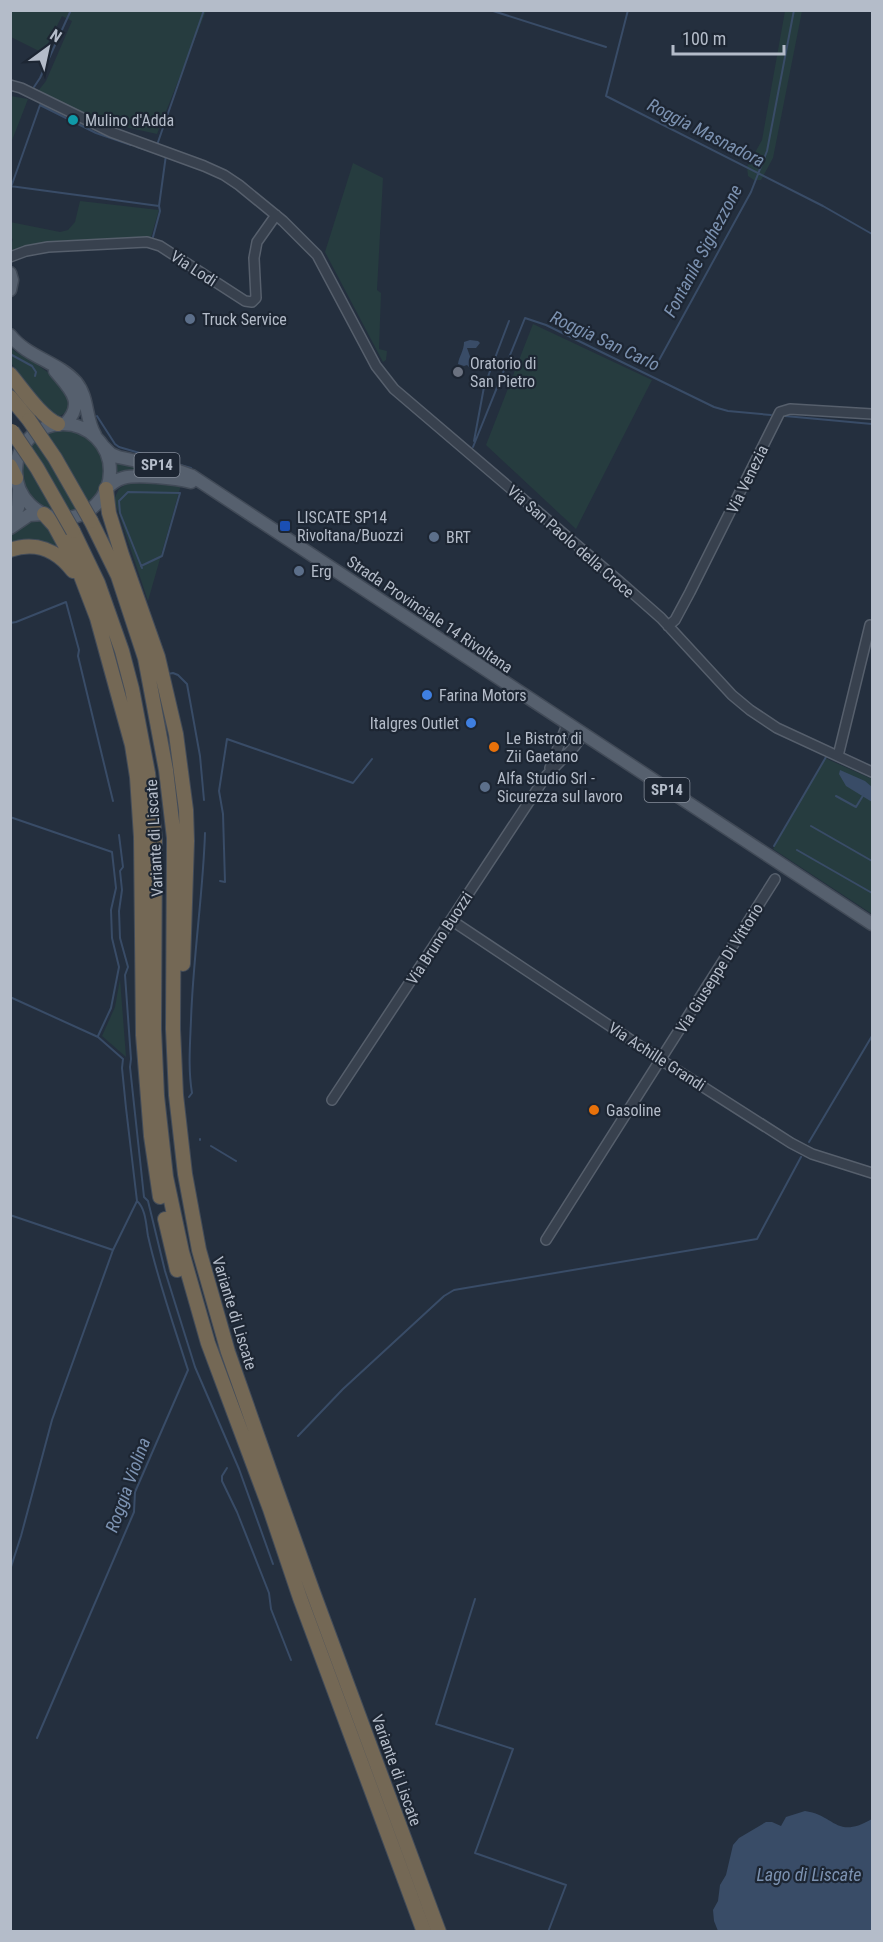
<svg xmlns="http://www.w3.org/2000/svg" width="883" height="1942" viewBox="0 0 883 1942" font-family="'Roboto Condensed',sans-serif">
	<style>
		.green { fill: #263c3f }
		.water { fill: #394c67 }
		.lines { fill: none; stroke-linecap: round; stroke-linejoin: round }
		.stream { stroke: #394c67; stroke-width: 2 }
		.minor-casing { stroke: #565f6c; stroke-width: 12 }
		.major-casing { stroke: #414a57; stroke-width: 15 }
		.highway-casing { stroke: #434c59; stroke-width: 16 }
		.minor { stroke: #38414e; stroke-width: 9 }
		.major { stroke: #56606e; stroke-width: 12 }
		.highway { stroke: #746855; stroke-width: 14 }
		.highway-bridge-casing { stroke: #434c59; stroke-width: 16; stroke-linecap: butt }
		.highway-bridge { stroke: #746855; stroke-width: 14 }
		.culture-dot { fill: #0f9aa8; stroke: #1d2633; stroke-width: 2 }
		.service-dot { fill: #5c6f8a; stroke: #1d2633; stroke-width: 2 }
		.worship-dot { fill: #6b7280; stroke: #1d2633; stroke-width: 2 }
		.transit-dot { fill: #1a4fb4; stroke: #1d2633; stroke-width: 2 }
		.shop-dot { fill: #3f7fe0; stroke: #1d2633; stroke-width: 2 }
		.food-dot { fill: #e8710a; stroke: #1d2633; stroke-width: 2 }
		.labels { text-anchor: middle; stroke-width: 4.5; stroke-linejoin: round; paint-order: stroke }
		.shield { fill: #1d2633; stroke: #878f9c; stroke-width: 1.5 }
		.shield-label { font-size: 15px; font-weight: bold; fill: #b4bcc9 }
		.poi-label { font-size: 16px; fill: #b4bcc9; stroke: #1d2633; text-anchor: start }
		.street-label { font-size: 16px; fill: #b4bcc9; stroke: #1d2633 }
		.water-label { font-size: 18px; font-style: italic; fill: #7c92b1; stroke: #1d2633 }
	</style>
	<rect width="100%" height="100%" fill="#242f3e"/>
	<path class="green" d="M10,11H206L157,134L103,122L38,91L46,81L72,21L62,16L43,53L11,37Z
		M785,11H802L773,158L761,180H754L748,176L747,167L762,140Z
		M11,96L28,99L11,143L10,96Z
		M353,163L383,178L377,290L381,293L379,349L387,351L386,360L383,362L325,252Z
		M80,201L159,210L151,237L38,244L11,250V245L13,239L11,238L10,222L60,232L68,230L75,222Z
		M533,324L652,380L576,529L486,445Z
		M10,348C28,360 69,379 68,403C68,411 64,415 57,417L46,408L11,363Z
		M20 470a42 42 0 1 1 84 0a42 42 0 1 1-84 0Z
		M116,462L161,471L115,477Z
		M128,483L181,485L148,601L114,499L119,489Z
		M38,519L45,522L69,560L11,546V534C20,525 26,522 38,519Z
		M825,758L872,779V914L773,849Z
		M120,979L126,1057L102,1036L115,1007Z"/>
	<path class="water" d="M470,340L478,341L480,343L476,348H467L471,359L470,368L467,365L464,366L458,364C459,356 464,351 464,342Z
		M840,770L865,781L872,787V802L846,786L839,774Z
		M805,1811C835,1815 836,1840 872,1819V1931H718L714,1921L713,1910L718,1901L720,1885L726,1875L733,1845L739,1838L766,1822H772L781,1826L786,1817Z"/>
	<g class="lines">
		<path class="stream" d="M490,10L606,47
			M628,10L606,96L823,206L872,234
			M34,87L40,78L71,10
			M157,145L204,10
			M137,147L157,153
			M10,186L159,206L166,155
			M10,190L40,105L96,133L131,145
			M153,237L160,211L159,206
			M10,354L32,366L36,372L35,376
			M658,362L751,192L767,151L794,10
			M97,416L115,444L119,447L191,468
			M785,416L872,424
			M474,441L484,387L509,321
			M473,447L525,318L546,325L714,407L728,411L771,415
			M141,566L162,556L180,493L128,492L119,501L120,513L142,568
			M10,623L16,622L66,602L79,650L78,656L113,801
			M168,674L173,673L178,675L187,684L200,756L204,800
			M836,796L856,807L864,794
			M10,817L112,852L116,888L111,910L112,938L119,967L111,1008L98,1036
			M811,826L872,861
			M119,835L123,867L120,871L122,890L119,911L120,938L128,967L125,975L131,1059L130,1067L144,1197L148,1201L165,1271L195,1367L239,1469L273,1564
			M774,846L826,757
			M797,850L872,893
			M220,881L225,882L223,814L219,791L227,739L353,783L372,759
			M10,997L98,1037L123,1059L122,1068L126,1108L137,1201C146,1209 146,1225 148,1236C158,1281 174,1326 188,1370L135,1492L134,1512L37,1738
			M189,1097L192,1093C188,1069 190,1045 191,1020C193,957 203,895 205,833
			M200,1139V1140
			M809,1142L872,1036
			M211,1146L236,1161
			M10,1215L113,1250
			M298,1436L343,1389L444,1296L454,1290L757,1239L801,1157
			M227,1468L222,1476V1481L237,1512L269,1593L271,1609L291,1660
			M10,1570L21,1536L52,1420L113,1250L137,1201
			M475,1599L436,1724L513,1749L475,1853L566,1885L548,1932"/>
		<g class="minor-casing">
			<path id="minor" d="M10,85L21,88L111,132L204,166L224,175L239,185L283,221L317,255L376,366L394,389L619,581L661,618L732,695L750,710L777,728L872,772
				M10,257L26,251L48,247L147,242L160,246L245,301L252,302L256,298L254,258L257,242L276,215
				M668,626L675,620L690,592L780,412L790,409L872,414
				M838,756L870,625
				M550,768L567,725
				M451,920L661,1060L791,1143L812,1154L872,1173
				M332,1100L546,776L575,746L583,735
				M546,1240L775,879"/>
		</g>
		<g class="major-casing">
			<path id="major" d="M10,273L12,280L10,290
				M10,335C27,357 58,362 76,382C89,398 85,419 95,435
				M55,371C70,389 86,403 65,424
				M16 471a47 47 0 1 1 94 0a47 47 0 1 1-94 0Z
				M103,446L111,454L118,457L170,468L192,476L872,924
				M106,489C111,484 116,480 123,478C137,474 176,478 191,482
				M10,520L18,508L19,490
				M10,528L29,515L44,514"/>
		</g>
		<g class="highway-casing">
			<path id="highway" d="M10,374C22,388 41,417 58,424
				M10,397L29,420
				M10,466L16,478
				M106,489L109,513L122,555L158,657L176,734L186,810L187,841L183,964
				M44,514L54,525L79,571L97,618L132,745L137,777L141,837L143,1035L151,1136L160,1197
				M91,521L118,576L145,658L166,770L174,838L173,1029L176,1095L185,1174L199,1250L228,1352L274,1483L313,1592L439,1932
				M73,531L98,583L122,651L132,689L148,773L155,839L154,1029L157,1096L166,1177L182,1252L208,1343L270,1509L300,1598L424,1932
				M10,550C35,541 57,550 73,571
				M165,1219L177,1270"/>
		</g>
		<use href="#minor" class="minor"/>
		<use href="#major" class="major"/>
		<use href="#highway" class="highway"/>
		<g class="highway-bridge-casing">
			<path id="highway-bridge" d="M29,420L55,458L91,521
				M12,431L37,468L73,531"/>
		</g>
		<use href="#highway-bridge" class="highway-bridge"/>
	</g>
	<circle class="culture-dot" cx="73" cy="120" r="6"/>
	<g class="service-dot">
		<circle cx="190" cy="319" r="6"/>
		<circle cx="434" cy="537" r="6"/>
		<circle cx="299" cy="571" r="6"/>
		<circle cx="485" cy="787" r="6"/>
	</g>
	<circle class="worship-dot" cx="458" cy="372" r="6"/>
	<rect class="transit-dot" x="279" y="520" width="12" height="12" rx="3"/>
	<g class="shop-dot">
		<circle cx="427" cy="695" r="6"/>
		<circle cx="471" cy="723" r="6"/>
	</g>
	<g class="food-dot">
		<circle cx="494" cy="747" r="6"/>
		<circle cx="594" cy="1110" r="6"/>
	</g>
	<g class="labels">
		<g class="shield">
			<rect x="134.5" y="453" width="45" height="24" rx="4.5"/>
			<rect x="644.5" y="778" width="45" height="24" rx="4.5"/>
		</g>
		<g class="shield-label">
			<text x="157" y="470">SP14</text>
			<text x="667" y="795">SP14</text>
		</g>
		<g class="poi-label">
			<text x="85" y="126">Mulino d'Adda</text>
			<text x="202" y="325">Truck Service</text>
			<text x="470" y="369">Oratorio di<tspan x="470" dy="18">San Pietro</tspan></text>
			<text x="297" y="523">LISCATE SP14<tspan x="297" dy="18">Rivoltana/Buozzi</tspan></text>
			<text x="446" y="543">BRT</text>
			<text x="311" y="577">Erg</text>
			<text x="439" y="701">Farina Motors</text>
			<text x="459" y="729" text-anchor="end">Italgres Outlet</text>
			<text x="506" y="744">Le Bistrot di<tspan x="506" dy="18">Zii Gaetano</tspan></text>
			<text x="497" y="784">Alfa Studio Srl -<tspan x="497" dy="18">Sicurezza sul lavoro</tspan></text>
			<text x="606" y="1116">Gasoline</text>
		</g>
		<g class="street-label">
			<text transform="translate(194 268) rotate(33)" y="6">Via Lodi</text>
			<text transform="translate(747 479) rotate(-64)" y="6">Via Venezia</text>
			<text transform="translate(571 541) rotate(41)" y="6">Via San Paolo della Croce</text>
			<text transform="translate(430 614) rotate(34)" y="6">Strada Provinciale 14 Rivoltana</text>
			<text transform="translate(154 838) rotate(-93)" y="6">Variante di Liscate</text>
			<text transform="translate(439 938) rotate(-57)" y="6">Via Bruno Buozzi</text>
			<text transform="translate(719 968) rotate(-58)" y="6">Via Giuseppe Di Vittorio</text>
			<text transform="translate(657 1056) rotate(33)" y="6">Via Achille Grandi</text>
			<text transform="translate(235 1313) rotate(73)" y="6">Variante di Liscate</text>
			<text transform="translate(397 1770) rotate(70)" y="6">Variante di Liscate</text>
		</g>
		<g class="water-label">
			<text transform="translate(706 133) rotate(27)" y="6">Roggia Masnadora</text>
			<text transform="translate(703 251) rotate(-62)" y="6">Fontanile Sighezzone</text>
			<text transform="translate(605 341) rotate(25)" y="6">Roggia San Carlo</text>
			<text transform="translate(128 1485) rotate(-70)" y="6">Roggia Violina</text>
			<text x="809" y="1881">Lago di Liscate</text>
		</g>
	</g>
	<rect width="883" height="1942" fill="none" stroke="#b4bcc9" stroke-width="24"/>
	<g transform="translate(48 48) rotate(33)" stroke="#1d2633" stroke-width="4.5" paint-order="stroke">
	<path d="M0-4.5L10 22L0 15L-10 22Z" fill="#b4bcc9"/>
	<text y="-9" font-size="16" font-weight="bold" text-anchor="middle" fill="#b4bcc9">N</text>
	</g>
	<path d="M673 45v9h111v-9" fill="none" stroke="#b4bcc9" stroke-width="3"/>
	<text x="682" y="45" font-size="18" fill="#b4bcc9" stroke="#1d2633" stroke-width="4.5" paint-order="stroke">100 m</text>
</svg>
